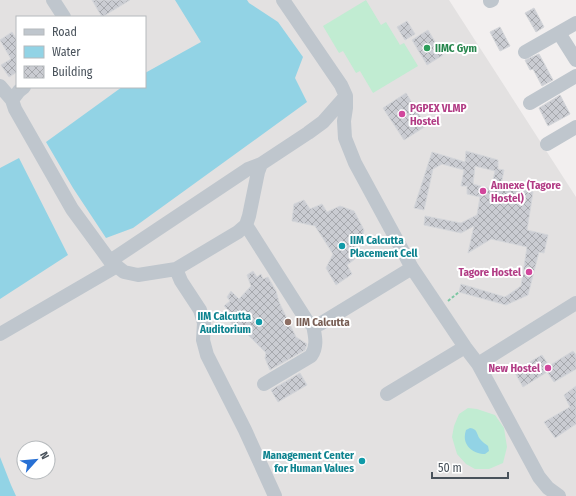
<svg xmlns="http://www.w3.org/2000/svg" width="576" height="496" viewBox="0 0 576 496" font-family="'Fira Sans Condensed',sans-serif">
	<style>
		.education { fill: #e3e1e1; fill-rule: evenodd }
		.garden { fill: #c1ecd2 }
		.water { fill: #92d3e5 }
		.building { fill: url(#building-cross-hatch); stroke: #d4d6da; fill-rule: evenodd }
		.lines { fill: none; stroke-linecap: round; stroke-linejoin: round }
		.path { stroke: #7cc7a3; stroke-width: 2; stroke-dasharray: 3 2; stroke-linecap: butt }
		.minor { stroke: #bfc6cd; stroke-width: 14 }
		.leisure-dot { fill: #2e9e5b; stroke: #fff; stroke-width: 1.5 }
		.hotel-dot { fill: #d1479c; stroke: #fff; stroke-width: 1.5 }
		.culture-dot { fill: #0f9aa8; stroke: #fff; stroke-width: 1.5 }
		.education-dot { fill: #8d6e63; stroke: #fff; stroke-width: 1.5 }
		.labels { text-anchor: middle; stroke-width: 4; stroke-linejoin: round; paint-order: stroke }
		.leisure-label { font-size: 11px; font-weight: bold; fill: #27864d; stroke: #fff; text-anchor: start }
		.hotel-label { font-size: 11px; font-weight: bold; fill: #b23c85; stroke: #fff; text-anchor: start }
		.culture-label { font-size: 11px; font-weight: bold; fill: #0d838f; stroke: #fff; text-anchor: end }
		.education-label { font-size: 11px; font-weight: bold; fill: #785e54; stroke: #fff; text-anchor: start }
	</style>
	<defs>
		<pattern id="building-cross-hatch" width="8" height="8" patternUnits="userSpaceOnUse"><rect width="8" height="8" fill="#caccd2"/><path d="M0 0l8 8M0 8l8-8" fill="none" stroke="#a6a8ad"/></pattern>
	</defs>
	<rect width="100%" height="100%" fill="#f2efef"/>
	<path class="education" d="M0,0H449L576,197V496H0ZM17,17H145V87H17ZM24,448H48V472H24Z"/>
	<path class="garden" d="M366,0L381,25L386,22L400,45L404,43L418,66L373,93L360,71L356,73L343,51L339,53L323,26Z
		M468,408L477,409L495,415L504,428L507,447L503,463L489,469H475L466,464L457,454L452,437L454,426L459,414Z"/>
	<path class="water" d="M175,0H247L249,3L278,22L303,57L295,78L307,102L133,228L106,238L73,188L46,142L122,87H145V73L201,42Z
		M19,158L68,255L0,299V168Z
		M470,428C478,429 476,434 480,439C482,442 486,444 488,446L489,451L485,454C472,454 461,444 466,430Z
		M0,457L11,485L16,496H0Z"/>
	<path class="building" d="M92,0H130L102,17Z
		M534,8L544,27L536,32L525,13Z
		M407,21L415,34L405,40L397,27Z
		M500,27L510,46L500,51L490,32Z
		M428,30L443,55L427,65L412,40Z
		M12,32L17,40V72L9,77L1,65L11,59L0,40Z
		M539,54L553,80L542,86L533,69L530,70L525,60Z
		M406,93L426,126L404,140L383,108Z
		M560,95L570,114L548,126L539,108Z
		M466,151L498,160V169L504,170L501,185L533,192L527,230L548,235L544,253L539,252L528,295L506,305L459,292L461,284L505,297L521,286L527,247L491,239L468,253L474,226L461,233L424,225L425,216L461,223L477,215L480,197L467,194V186H461L464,170L442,164L433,169L424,210L414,208L432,152L465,162ZM475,166L495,171L491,189L473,184Z
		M304,200L310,209L322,204L327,212L340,206L354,211L364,230L362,241L351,250L355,259L347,265L352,274L336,285L326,268L333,254L315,226L292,221L294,204Z
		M253,271L257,277L261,274L263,279L268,277L276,291L279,302L296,337L307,344L305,350L270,370L265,358L266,353L240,327L236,330L227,317L230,312L224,306L230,301L227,297L231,291L239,299L251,286L247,275Z
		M573,351L576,355V369L554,382L547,372L523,387L514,371L542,355L549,366Z
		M300,373L307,385L278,402L271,390Z
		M576,386V424L555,438L544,422L570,407L564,395Z"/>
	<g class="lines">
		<path class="path" d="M448,301L459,292"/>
		<path class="minor" d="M53,0L64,17
			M283,0L341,85L346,96V108L344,121L345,138L355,163L412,268L465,347L478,364L539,477L548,488L559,496
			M490,1L492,0
			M559,33L576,60
			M525,52L576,23
			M0,86L12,100
			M24,87L19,91L12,100L15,109L72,209L110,261L124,272L138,275L176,269L238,232L246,225L249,216L258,172L261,164L308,133L323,122L346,96
			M530,103L576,76
			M547,144L576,127
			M246,225L307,321L313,325L320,324L412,268
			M110,261L248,169L261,164
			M176,269L181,281L200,310L204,323L203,340L207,355L245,430L275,496
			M0,334L117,266
			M478,364L576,303
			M264,384L311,356C318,346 315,336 313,325
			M387,394L465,347"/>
	</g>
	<circle class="leisure-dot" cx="427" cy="48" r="4"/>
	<g class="hotel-dot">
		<circle cx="402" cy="114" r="4"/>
		<circle cx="483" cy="191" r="4"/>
		<circle cx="529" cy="272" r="4"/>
		<circle cx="548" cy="368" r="4"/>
	</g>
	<g class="culture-dot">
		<circle cx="342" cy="246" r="4"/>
		<circle cx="259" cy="322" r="4"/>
		<circle cx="362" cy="461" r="4"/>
	</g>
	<circle class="education-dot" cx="288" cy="322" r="4"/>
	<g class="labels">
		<g class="leisure-label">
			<text x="435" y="52">IIMC Gym</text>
		</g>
		<g class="hotel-label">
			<text x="410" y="112">PGPEX VLMP<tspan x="410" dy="13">Hostel</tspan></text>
			<text x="491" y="189">Annexe (Tagore<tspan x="491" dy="13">Hostel)</tspan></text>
			<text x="521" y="276" text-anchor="end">Tagore Hostel</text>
			<text x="540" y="372" text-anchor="end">New Hostel</text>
		</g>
		<g class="culture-label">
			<text x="350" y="244" text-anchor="start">IIM Calcutta<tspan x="350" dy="13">Placement Cell</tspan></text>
			<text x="251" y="320">IIM Calcutta<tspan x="251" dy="13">Auditorium</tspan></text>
			<text x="354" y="459">Management Center<tspan x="354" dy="13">for Human Values</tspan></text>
		</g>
		<g class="education-label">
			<text x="296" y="326">IIM Calcutta</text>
		</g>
	</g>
	<rect x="16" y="16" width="130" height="72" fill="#ffffff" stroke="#b6babd"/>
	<rect x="24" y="29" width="20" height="6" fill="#bfc6cd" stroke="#b6babd"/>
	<text x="52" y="36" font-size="12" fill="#49525b">Road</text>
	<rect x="24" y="46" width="20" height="12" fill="#92d3e5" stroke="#b6babd"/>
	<text x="52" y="56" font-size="12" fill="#49525b">Water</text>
	<rect x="24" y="66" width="20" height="12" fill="url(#building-cross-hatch)" stroke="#b6babd"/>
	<text x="52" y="76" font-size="12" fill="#49525b">Building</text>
	<g transform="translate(36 460) rotate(63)"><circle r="19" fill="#ffffff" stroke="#b6babd"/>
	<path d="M0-3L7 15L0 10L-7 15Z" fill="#2770d4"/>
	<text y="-6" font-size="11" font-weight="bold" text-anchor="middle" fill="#49525b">N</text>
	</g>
	<path d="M432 472v6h76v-6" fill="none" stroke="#49525b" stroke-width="2"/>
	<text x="438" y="472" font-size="12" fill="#49525b" stroke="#ffffff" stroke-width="3" paint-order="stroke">50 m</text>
</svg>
